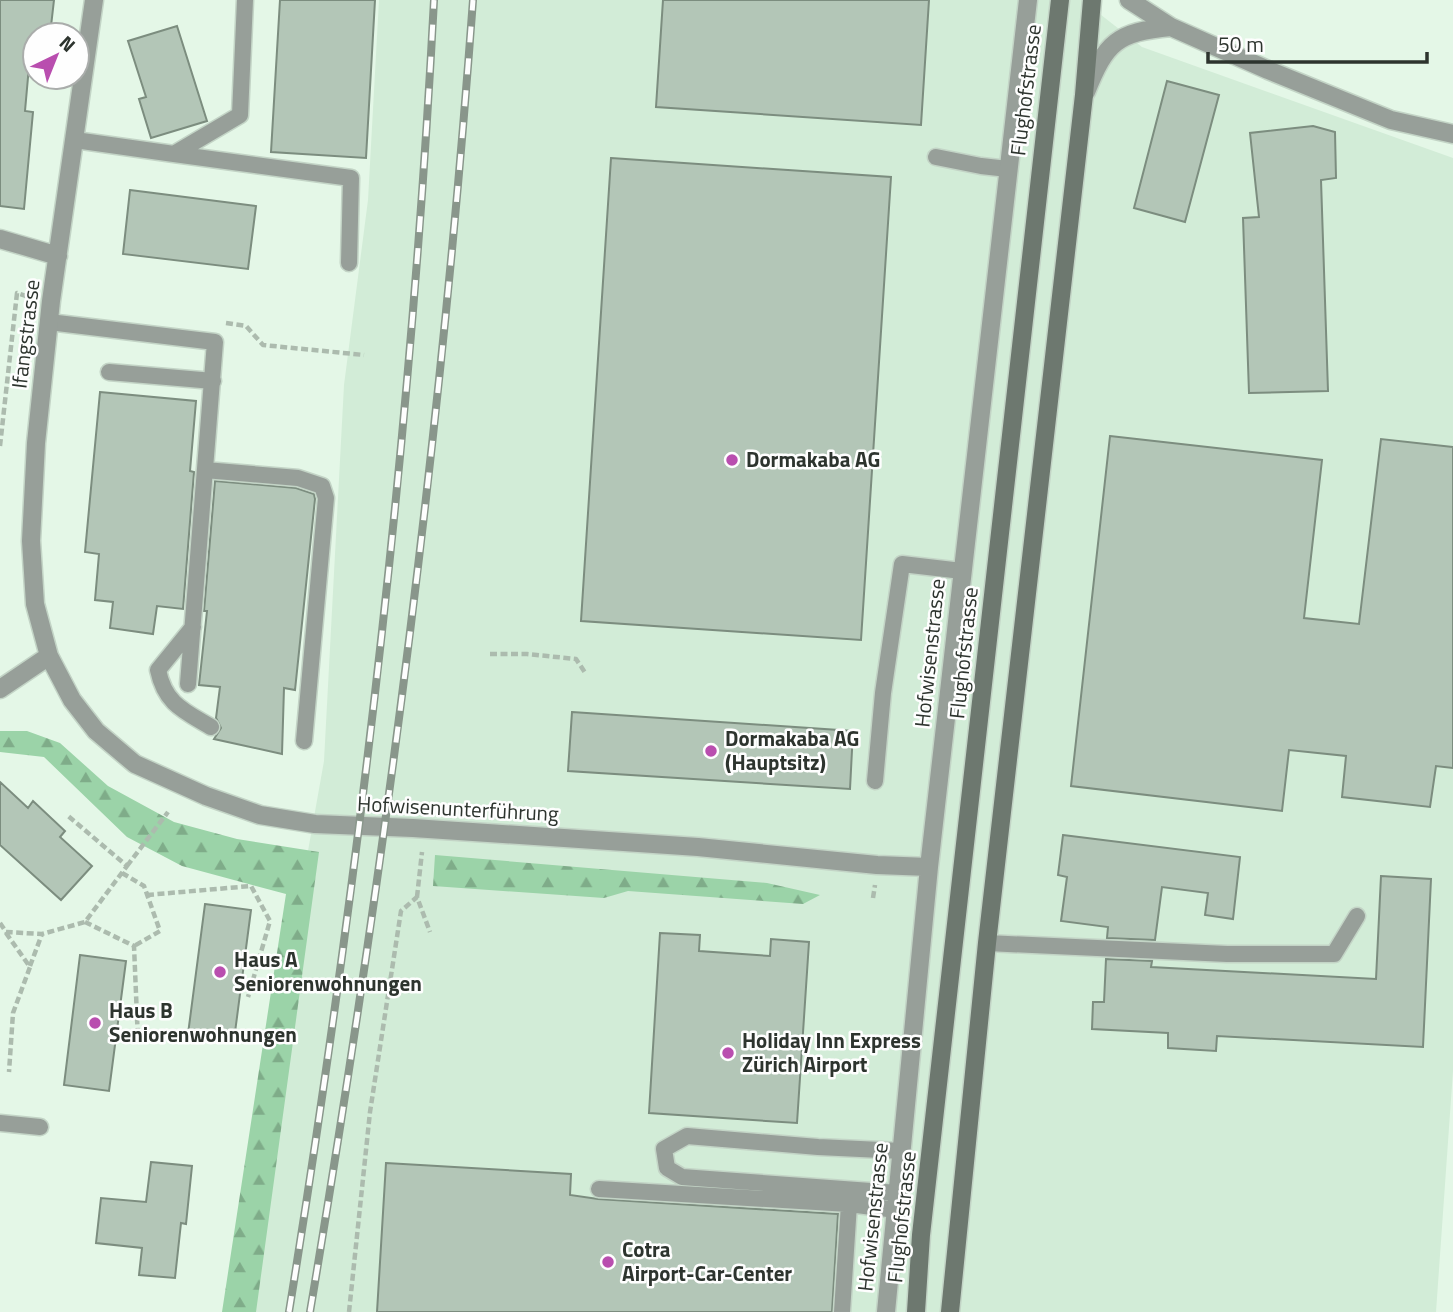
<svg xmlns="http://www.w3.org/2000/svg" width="1453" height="1312" viewBox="0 0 1453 1312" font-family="'Titillium Web',sans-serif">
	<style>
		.built { fill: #d2ecd7 }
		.forest { fill: url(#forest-firs) }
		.building { fill: #b3c6b7; stroke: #7c8d7f; stroke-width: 2 }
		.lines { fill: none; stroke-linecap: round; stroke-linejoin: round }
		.lane-casing { stroke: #c3d4c6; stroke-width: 19 }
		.street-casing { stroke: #c3d4c6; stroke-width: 21 }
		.secondary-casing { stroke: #c3d4c6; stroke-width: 21 }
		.path { stroke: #acbbae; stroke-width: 4.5; stroke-dasharray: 7 3.5; stroke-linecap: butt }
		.lane { stroke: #979f99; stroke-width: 16 }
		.street { stroke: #979f99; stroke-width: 18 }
		.secondary { stroke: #6d786f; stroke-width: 18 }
		.rail-casing { stroke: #89968b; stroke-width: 8 }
		.rail { stroke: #fefefe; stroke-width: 5; stroke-dasharray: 16; stroke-linecap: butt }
		.poi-dot { fill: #b94eaf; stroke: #fefefe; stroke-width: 2.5 }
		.labels { text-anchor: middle; stroke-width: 5; stroke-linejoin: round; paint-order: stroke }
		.street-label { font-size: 21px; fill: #2d342e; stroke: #fefefe }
		.poi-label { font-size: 21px; font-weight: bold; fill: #2d342e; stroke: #fefefe; text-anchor: start }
	</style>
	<defs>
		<pattern id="forest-firs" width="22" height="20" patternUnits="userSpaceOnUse" patternTransform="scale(1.75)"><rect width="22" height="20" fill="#9bd3a8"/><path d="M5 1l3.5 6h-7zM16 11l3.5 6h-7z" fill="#7fac89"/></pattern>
	</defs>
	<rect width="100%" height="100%" fill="#e4f7e7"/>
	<path class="built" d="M379,0H1082L1142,47L1453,158V1071L1436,1312H226L324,761L344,385L368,200Z"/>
	<path class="forest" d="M0,731H27L60,743L108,786L174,822L237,839L319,852L256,1312H222L286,894L182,866L127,837L44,757L0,752Z
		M435,855L767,883L820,895L803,904L628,891L604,898L433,886Z"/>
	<path class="building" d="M0,0H54L50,35H35V44H31L25,111L33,112L24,209L0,206Z
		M280,0H375L366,158L271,152Z
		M663,0H929L921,125L656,107Z
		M177,26L207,121L151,138L139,99L146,97L128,41Z
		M1167,81L1219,95L1185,222L1134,208Z
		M1313,126L1335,132L1336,178L1321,180L1328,391L1249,393L1243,218L1259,217L1250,133Z
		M611,158L891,177L861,640L581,621Z
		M130,190L256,206L248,269L123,254Z
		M100,392L196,401L190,471L194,472L183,609L157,606L153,634L110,628L113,602L95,600L99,554L85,552Z
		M1110,436L1322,460L1304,618L1359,624L1381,439L1453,447V768L1436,766L1430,807L1342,797L1346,756L1289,750L1282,811L1071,786Z
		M215,481L296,488L314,494L315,499L295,690L284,688L282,754L214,739L221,728L216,718L220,687L199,685L207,611H204Z
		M572,712L853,731L850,789L568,771Z
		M0,782L28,808L33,801L65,831L60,837L92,866L61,900L0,845Z
		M1063,835L1240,857L1233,919L1205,915L1208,893L1162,887L1155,940L1107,938L1108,927L1061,921L1067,877L1058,875Z
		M1381,876L1431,879L1423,1047L1217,1036L1216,1051L1168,1048V1033L1092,1029L1093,1002H1104L1106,959L1152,961L1151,967L1376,979Z
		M205,904L251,910L234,1040L188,1034Z
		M660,933L700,935L699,951L770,956L771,939L809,942L797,1123L649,1113Z
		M80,955L126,961L109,1091L64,1085Z
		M151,1162L192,1166L186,1224L181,1223L175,1278L139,1275L142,1248L96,1243L101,1198L146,1202Z
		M386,1163L571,1174L570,1195L598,1199L838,1214L832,1312H377Z"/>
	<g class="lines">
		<g class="lane-casing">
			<path id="lane" d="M75,140L174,154L240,115L245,0
				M174,154L351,178L349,263
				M936,157L981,166L1008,169
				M49,322L215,342L188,684
				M109,372L213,381
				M205,470L298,478L322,486L326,498L304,741
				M193,627L158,670C165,704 184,711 211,727
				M875,781L883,693L902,564L962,571
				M987,943L1227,954H1334L1357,916
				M0,1123L40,1127
				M599,1189L849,1204L896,1210
				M898,1193L682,1177L667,1168L664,1149L687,1136L818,1147L902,1151
				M842,1312L849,1204"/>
		</g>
		<g class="street-casing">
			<path id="street" d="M94,0L51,301L36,443L31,541L35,604L49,656L72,700L96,731L135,764L206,796L260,815L315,824L413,828L698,847L877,865L929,867
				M1129,0L1171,27L1268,70L1391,120L1453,134
				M1086,92C1106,42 1117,32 1171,27
				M0,239L58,256
				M0,689L49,656
				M886,1312L929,867L1028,0"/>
		</g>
		<g class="secondary-casing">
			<path id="secondary" d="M916,1312L921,1235L1060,0
				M950,1312L987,943L1084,95L1092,0"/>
		</g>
		<path class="path" d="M226,323L246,326L263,345L364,355
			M0,446L17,293L29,297
			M490,654H527L576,659L586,674
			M127,866L168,812
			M122,873L144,886L160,931L134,946
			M147,895L251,886L270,921L248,997
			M417,897L422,852
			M873,898L875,885
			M85,922L134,946L138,1041
			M0,923L6,932L42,934L85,922L127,866L67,815
			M6,933L30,967L13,1013L9,1072
			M30,966L42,934
			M349,1312L370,1112L401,911L417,897L430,932"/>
		<use href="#lane" class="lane"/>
		<use href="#street" class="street"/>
		<use href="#secondary" class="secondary"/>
		<g class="rail-casing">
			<path id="rail" d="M289,1312C359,878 411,440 434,0
				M310,1312C383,878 441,439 473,0"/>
		</g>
		<use href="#rail" class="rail"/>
	</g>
	<g class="poi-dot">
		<circle cx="732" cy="460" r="7"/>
		<circle cx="711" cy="751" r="7"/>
		<circle cx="220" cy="972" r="7"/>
		<circle cx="95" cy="1023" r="7"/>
		<circle cx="728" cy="1053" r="7"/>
		<circle cx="608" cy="1262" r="7"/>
	</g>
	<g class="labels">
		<g class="street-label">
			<text transform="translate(1026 90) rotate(-83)" y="7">Flughofstrasse</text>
			<text transform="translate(26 334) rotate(-83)" y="7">Ifangstrasse</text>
			<text transform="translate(930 653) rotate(-84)" y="7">Hofwisenstrasse</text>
			<text transform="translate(964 653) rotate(-84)" y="7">Flughofstrasse</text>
			<text transform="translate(458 809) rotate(3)" y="7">Hofwisenunterführung</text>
			<text transform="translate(873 1217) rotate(-84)" y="7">Hofwisenstrasse</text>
			<text transform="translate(902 1217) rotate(-84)" y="7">Flughofstrasse</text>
		</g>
		<g class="poi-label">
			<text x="746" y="467">Dormakaba AG</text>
			<text x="725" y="746">Dormakaba AG<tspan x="725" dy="24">(Hauptsitz)</tspan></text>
			<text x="234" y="967">Haus A<tspan x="234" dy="24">Seniorenwohnungen</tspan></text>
			<text x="109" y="1018">Haus B<tspan x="109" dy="24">Seniorenwohnungen</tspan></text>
			<text x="742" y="1048">Holiday Inn Express<tspan x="742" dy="24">Zürich Airport</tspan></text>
			<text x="622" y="1257">Cotra<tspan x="622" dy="24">Airport-Car-Center</tspan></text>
		</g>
	</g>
	<g transform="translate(56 56) rotate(43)"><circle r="33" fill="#fefefe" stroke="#aaadab" stroke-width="2"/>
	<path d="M0-5L12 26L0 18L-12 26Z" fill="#b94eaf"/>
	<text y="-10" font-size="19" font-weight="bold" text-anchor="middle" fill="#2d342e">N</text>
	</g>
	<path d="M1208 52v10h219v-10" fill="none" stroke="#2d342e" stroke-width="3.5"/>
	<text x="1218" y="52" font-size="21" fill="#2d342e" stroke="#fefefe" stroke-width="5" paint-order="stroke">50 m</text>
</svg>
